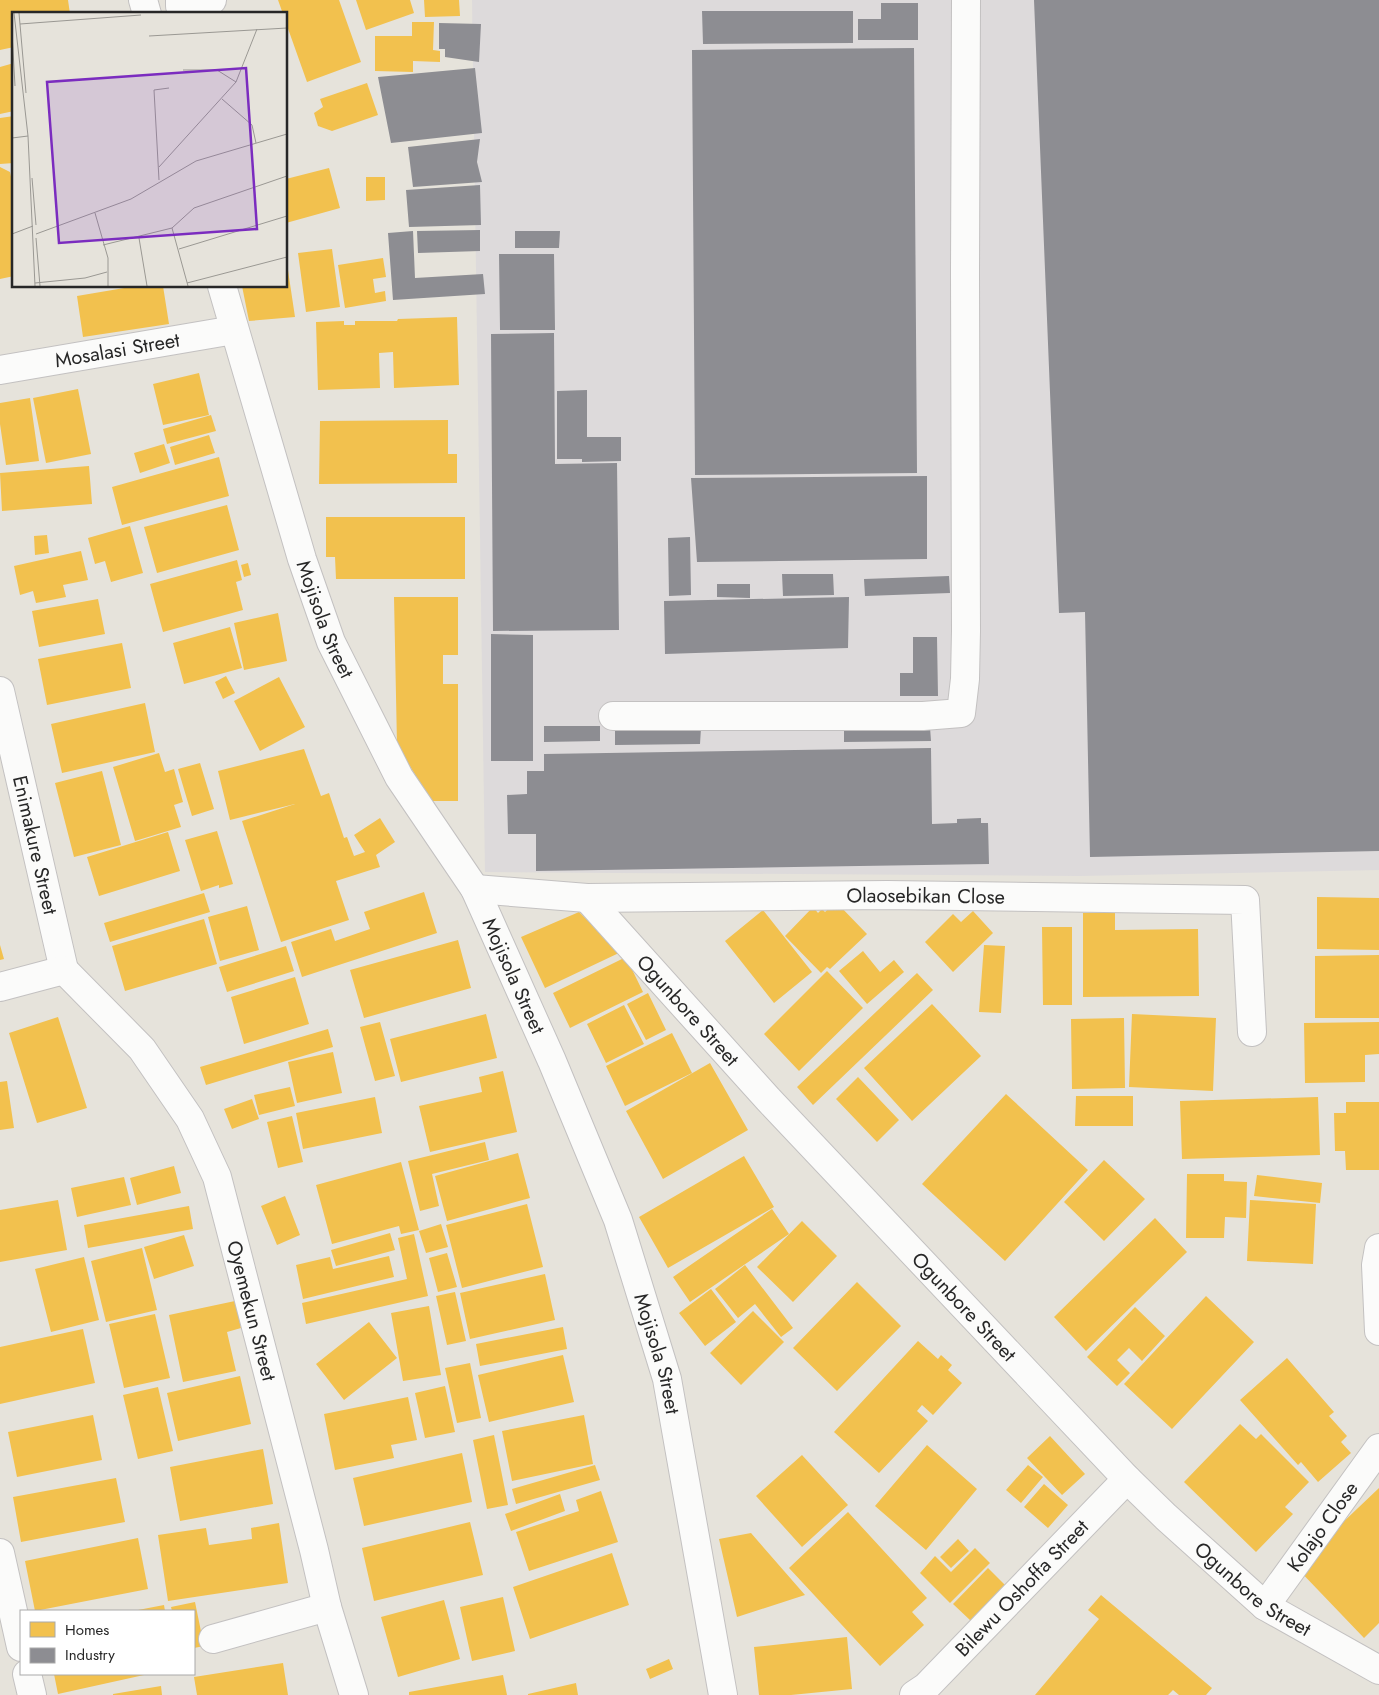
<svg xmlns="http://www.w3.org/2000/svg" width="1379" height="1695" viewBox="0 0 1379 1695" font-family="Jost,sans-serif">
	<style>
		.industrial { fill: #dddadb }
		.homes { fill: #f2c14e }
		.industry { fill: #8d8d92 }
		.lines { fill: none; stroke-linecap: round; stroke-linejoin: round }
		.minor-casing { stroke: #c3c1c1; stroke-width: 30 }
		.minor { stroke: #fbfbfa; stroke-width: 28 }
		.labels { text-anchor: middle; stroke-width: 5; stroke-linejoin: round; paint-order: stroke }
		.street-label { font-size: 20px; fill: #272727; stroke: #fff }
		.inset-road { fill: none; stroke: #9a9893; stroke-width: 1 }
		.view { fill: #7b2cbf; fill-opacity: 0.15; stroke: #7b2cbf; stroke-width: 2.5 }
		.inset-edge { fill: none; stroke: #272727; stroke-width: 2.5 }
	</style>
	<rect width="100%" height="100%" fill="#e6e3db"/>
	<path class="industrial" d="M472,0H1379V870L1079,876L485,872Z"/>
	<path class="homes" d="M0,0H68L70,14H14V47L0,50Z
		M278,0H339L361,62L307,82L286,23V14H283Z
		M356,0H410L414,13L366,30Z
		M424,0H459L460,16L425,17Z
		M412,22H434L433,50L440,51V62L413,61V72L375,71V36H412Z
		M14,63V111L0,114V67Z
		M367,83L378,115L332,131L318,126L314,113L323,107L320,99Z
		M14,116V163L0,164V118Z
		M0,167L10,172L14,191V276L0,279Z
		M329,168L340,208L286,223V179Z
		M366,177H385V200L366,201Z
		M332,249L340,307L306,312L298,253Z
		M286,257L295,317L249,321L242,286H286Z
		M383,258L386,277L373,279L375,293L385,291L386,301L345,308L338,265Z
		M136,286H163L169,324L83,337L77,296Z
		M457,317L459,385L394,388L393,352L379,353L380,388L318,390L316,322L344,321V325H355V321H397L398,319Z
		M199,373L209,415L163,425L153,384Z
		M78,389L91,454L46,463L33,398Z
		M30,398L39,461L6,465L0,424V403Z
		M211,415L216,431L167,444L163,429Z
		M448,420V454H457V483L319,484L320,421Z
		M209,435L215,453L175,465L170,447Z
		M164,444L170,463L140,473L134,453Z
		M219,457L229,496L122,525L112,487Z
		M89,466L92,504L2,511L0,473Z
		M227,505L239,550L157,573L144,527Z
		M326,517H465V579H336L335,557H326Z
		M130,526L143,573L111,582L105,561L95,564L88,538Z
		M47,535L49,553L35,555L34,536Z
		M81,551L88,580L63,585L66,597L36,603L33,591L20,595L14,566Z
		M237,560L242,580L236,582L243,610L163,632L150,584Z
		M248,563L251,575L244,577L241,565Z
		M394,597H458V655H443V684H458V801H431L397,745Z
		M98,599L105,634L39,647L32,611Z
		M278,613L287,661L244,670L234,623Z
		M230,627L242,668L184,684L173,643Z
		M122,643L131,688L47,705L38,659Z
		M226,676L235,693L223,699L215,682Z
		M279,677L305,727L260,751L234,701Z
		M145,703L155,752L62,773L51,724Z
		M304,749L321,796L329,793L344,838L347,837L354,856L365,852L354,835L380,818L395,842L376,855L380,867L336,881L349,920L281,942L242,821L295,804L230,820L218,771Z
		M159,753L165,772L174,769L183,802L174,805L181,827L135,841L113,767Z
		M200,763L214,809L192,816L178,769Z
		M102,771L121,845L74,857L55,783Z
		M217,831L233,884L219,888V885L201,891L185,840Z
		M168,832L180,871L99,896L87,857Z
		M424,892L437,933L302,977L291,942L331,929L335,941L370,929L364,912Z
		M204,893L210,912L110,942L104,923Z
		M1317,897L1379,898V950L1317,949Z
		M836,902L867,934L830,969L827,967L821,973L785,936L813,907L818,913L822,909L825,912Z
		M247,906L259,950L220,961L208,917Z
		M763,910L812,972L774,1003L725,941Z
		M973,911L993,933L953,972L925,942L953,914L961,922Z
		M579,912L621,952L545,988L521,937Z
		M1083,913H1115V930L1198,929L1199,996L1083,997Z
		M204,919L217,964L125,991L112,946Z
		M1042,927H1072V1005H1043Z
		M458,940L471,988L364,1018L350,970Z
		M0,945L4,959L0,960Z
		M984,945L1005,946L1001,1013L979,1012Z
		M286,946L294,971L227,992L219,967Z
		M863,951L880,972L894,960L904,972L867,1004L839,971Z
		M1379,955V1018H1315V956Z
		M626,957L643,992L570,1028L553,993Z
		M827,971L863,1008L799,1071L764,1034Z
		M917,973L933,990L813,1105L797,1087Z
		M295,977L309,1024L244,1044L231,997Z
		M648,993L666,1030L646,1040L627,1004Z
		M932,1004L981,1056L912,1121L864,1068Z
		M624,1005L644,1044L606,1063L587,1024Z
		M486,1014L497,1058L401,1082L390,1039Z
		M1132,1014L1216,1018L1213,1091L1129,1087Z
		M58,1017L87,1108L37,1123L9,1033Z
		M1124,1018L1125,1088L1072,1089L1071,1019Z
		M380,1022L395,1076L375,1081L360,1027Z
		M1379,1022V1054L1365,1055V1082L1305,1083L1304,1023Z
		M328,1029L333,1047L206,1085L200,1067Z
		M672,1033L692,1073L625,1106L606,1066Z
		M333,1052L342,1093L297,1103L288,1062Z
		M710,1063L748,1130L663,1179L626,1111Z
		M503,1071L517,1132L430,1152L419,1106L482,1092L479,1077Z
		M858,1077L899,1120L877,1142L836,1099Z
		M7,1081L14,1128L0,1130V1082Z
		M290,1087L295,1106L259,1115L254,1095Z
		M1006,1094L1088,1170L1005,1261L922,1184Z
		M1076,1096H1133V1126H1075Z
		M375,1097L382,1133L303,1149L296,1113Z
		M1318,1097L1320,1155L1182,1159L1180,1101Z
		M252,1099L259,1119L232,1129L224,1109Z
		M1346,1102H1379V1170H1346L1345,1151H1335L1334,1113H1346Z
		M292,1116L303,1162L278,1168L267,1122Z
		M485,1142L489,1160L432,1174L439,1206L420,1211L408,1161Z
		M518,1153L530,1198L447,1221L435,1176Z
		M744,1156L774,1207L668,1268L639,1217Z
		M1104,1160L1145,1199L1104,1241L1064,1202Z
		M401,1162L419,1230L401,1234L399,1226L332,1244L316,1185Z
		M174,1166L181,1193L137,1205L130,1178Z
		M1187,1174H1224V1181L1247,1182L1246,1218L1225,1217L1224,1238H1186Z
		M1257,1175L1322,1183L1320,1203L1254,1196Z
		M124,1177L131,1205L77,1217L71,1188Z
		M285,1196L300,1235L277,1245L261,1206Z
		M58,1200L67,1250L0,1262V1210Z
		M1250,1200L1316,1204L1313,1264L1247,1261Z
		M527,1204L543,1267L462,1288L446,1225Z
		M189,1206L193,1229L88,1248L84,1225Z
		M772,1209L789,1234L690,1302L673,1277Z
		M1155,1218L1187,1252L1086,1351L1054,1317Z
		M802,1221L837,1256L793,1302L757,1267Z
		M441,1224L448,1247L426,1253L419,1231Z
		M390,1233L395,1250L336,1266L331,1250Z
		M414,1234L428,1296L306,1324L302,1303L407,1279L398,1238Z
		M184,1235L194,1266L154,1279L144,1247Z
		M142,1248L157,1310L106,1322L91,1261Z
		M447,1253L457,1287L438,1292L429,1258Z
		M389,1256L394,1277L303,1299L296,1265L330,1257L333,1269Z
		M84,1257L99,1320L51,1332L35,1269Z
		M745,1265L793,1328L781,1337L755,1304L738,1318L715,1289Z
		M545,1274L555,1320L470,1339L460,1293Z
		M857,1282L901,1326L837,1391L793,1348Z
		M711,1289L736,1322L705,1346L679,1313Z
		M455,1292L466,1341L447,1345L436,1296Z
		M1206,1296L1254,1342L1172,1429L1124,1384Z
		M235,1301L241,1328L227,1332L236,1371L183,1382L169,1315Z
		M429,1306L441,1375L403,1381L391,1313Z
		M1135,1307L1165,1336L1142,1361L1129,1348L1117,1360L1130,1373L1117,1386L1087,1357Z
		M753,1311L784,1342L741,1385L710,1353Z
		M155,1314L170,1378L124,1388L109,1324Z
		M369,1322L397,1358L344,1400L316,1364Z
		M563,1327L567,1349L480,1366L476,1344Z
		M83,1329L95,1383L0,1404V1347Z
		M918,1341L938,1359L941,1355L952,1365L948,1370L962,1383L933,1415L922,1405L917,1411L928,1421L879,1473L834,1432Z
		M563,1355L574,1402L489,1422L478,1375Z
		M1287,1358L1334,1412L1329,1416L1347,1436L1341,1442L1351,1453L1318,1482L1301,1462L1298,1465L1240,1400Z
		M470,1363L481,1418L457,1423L445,1368Z
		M240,1376L251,1424L178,1441L167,1393Z
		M445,1386L455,1432L425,1438L415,1393Z
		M158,1387L173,1451L138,1459L123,1395Z
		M408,1397L417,1440L391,1445L394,1458L335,1470L324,1414Z
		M93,1415L102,1460L17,1477L8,1432Z
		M584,1415L593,1464L512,1481L502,1431Z
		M1240,1424L1256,1439L1261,1434L1309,1482L1285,1507L1293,1514L1256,1552L1184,1482Z
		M494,1435L508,1505L487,1509L473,1440Z
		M1050,1436L1085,1474L1062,1495L1027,1458Z
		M927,1445L977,1489L926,1550L875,1506Z
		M263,1449L273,1504L180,1521L170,1467Z
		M462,1453L472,1502L364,1526L353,1478Z
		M802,1455L848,1505L802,1547L756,1496Z
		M595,1465L600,1480L516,1504L512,1489Z
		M1028,1465L1043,1477L1021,1503L1006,1490Z
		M116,1478L125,1522L21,1542L13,1497Z
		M1044,1484L1068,1505L1048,1528L1024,1507Z
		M1379,1488V1623L1364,1638L1296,1567Z
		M601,1491L618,1542L529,1571L516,1532L579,1511L576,1500Z
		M560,1494L565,1511L511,1531L505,1514Z
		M848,1512L927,1598L912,1612L924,1625L880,1666L789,1568Z
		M470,1522L483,1575L374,1601L362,1548Z
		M279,1523L288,1583L168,1601L158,1535L206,1528L209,1545L252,1539L251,1528Z
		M751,1533L805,1595L737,1617L719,1539Z
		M138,1538L148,1589L35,1611L25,1561Z
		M958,1539L969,1551L951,1568L940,1557Z
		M975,1548L990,1563L950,1603L920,1573L935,1556L951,1572Z
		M612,1553L629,1605L530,1639L513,1587Z
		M988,1568L1005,1585L971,1621L953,1604Z
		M1101,1595L1212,1688L1206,1695H1179L1173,1690L1168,1695H1035L1099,1619L1088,1610Z
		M503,1597L515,1651L472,1661L460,1607Z
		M444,1600L460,1659L398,1677L381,1617Z
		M195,1602L204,1646L194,1648V1611H172L171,1607Z
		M164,1605L165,1611H138V1610Z
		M847,1637L852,1689L791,1695H759L754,1647Z
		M669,1659L673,1669L650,1679L646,1669Z
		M283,1663L288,1695H197L194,1677Z
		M54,1674H144V1675L58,1694Z
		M503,1675L507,1695H409V1692Z
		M576,1683L578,1695H528V1694Z
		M161,1686L162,1695H113V1694Z"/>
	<path class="industry" d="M1034,0H1379V851L1090,857L1085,612L1059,613Z
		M881,3H918V40H858V19H881Z
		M702,11H853V43L703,44Z
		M439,23L481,24L479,62L445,57V49H439Z
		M914,48L917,473L695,475L692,50Z
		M475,68L482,133L391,143L378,77Z
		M480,139L477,162L482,182L413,187L408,147Z
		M480,185L481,225L409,227L406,190Z
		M480,230V251L418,253L417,231Z
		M413,231L415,278L483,274L485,294L393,300L388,233Z
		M515,231H560L559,248H515Z
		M499,254H554L555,330H500Z
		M554,333L555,464L617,463L619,630L493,631L491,334Z
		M587,390V437H621V461L582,462V459H557V391Z
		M927,476V559L697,562L691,478Z
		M690,537L691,595L669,596L668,538Z
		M782,574H833L834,595L783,596Z
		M949,576L950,593L865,596L864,579Z
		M717,584H750V598L717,597Z
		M849,597L848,648L665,654L664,601Z
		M491,634L533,635V761H491Z
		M913,637H937L938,696H900V673H913Z
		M544,726H600V741L544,742Z
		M930,727L931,741L844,742V729Z
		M701,728L700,744L615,745V729Z
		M931,748L932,824L957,823V819L981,818V823H988L989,864L536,871V834H508L507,795L527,794V771H544V754Z"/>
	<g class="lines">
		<g class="minor-casing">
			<g id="minor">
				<path d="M143,0L147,14"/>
				<path d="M180,0V6L212,0"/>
				<path id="s1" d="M222,286L302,559L331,642L399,777L475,889L552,1061L618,1220L667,1379L723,1695"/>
				<path id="s2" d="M0,370L234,330"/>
				<path id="s3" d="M0,691L64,970"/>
				<path d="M613,716H923L961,713L965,679L966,631L965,273L966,0"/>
				<path id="s4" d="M475,889L587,898L887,895L1245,900L1252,1032"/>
				<path id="s5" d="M587,898L768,1099L1127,1479L1166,1517L1265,1606L1379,1670"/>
				<path id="s6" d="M64,970L142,1049L190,1119L217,1177L314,1550L327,1607L354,1695"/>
				<path d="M0,987L64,970"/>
				<path d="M1379,1248L1376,1265L1379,1331"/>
				<path d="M0,1553L21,1647"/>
				<path id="s7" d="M1265,1606L1379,1448"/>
				<path d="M213,1639L327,1607"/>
				<path d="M27,1674L32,1695"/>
				<path id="s8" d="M914,1695L926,1687L1127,1479"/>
			</g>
		</g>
		<use href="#minor" class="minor"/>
	</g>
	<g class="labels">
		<g class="street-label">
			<text dy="7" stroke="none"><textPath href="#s2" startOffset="119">Mosalasi Street</textPath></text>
			<text dy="7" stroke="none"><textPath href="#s1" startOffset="349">Mojisola Street</textPath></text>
			<text dy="7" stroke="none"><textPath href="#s3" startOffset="158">Enimakure Street</textPath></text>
			<text dy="7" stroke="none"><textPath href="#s4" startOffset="451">Olaosebikan Close</textPath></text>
			<text dy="7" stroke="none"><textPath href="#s1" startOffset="754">Mojisola Street</textPath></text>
			<text dy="7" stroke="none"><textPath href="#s5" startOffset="151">Ogunbore Street</textPath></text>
			<text dy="7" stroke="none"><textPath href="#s5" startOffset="556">Ogunbore Street</textPath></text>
			<text dy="7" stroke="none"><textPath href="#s6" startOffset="398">Oyemekun Street</textPath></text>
			<text dy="7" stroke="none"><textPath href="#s1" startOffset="1159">Mojisola Street</textPath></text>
			<text dy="7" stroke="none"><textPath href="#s7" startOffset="98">Kolajo Close</textPath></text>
			<text dy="7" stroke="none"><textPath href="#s5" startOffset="961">Ogunbore Street</textPath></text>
			<text dy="7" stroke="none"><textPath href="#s8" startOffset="152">Bilewu Oshoffa Street</textPath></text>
		</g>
	</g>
	<g transform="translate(12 12)">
		<rect width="275" height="275" fill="#e6e3db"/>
		<path class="inset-road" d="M2,1L16,124L23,274M7,1L14,81M8,12L129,3M0,21L3,74M137,24L275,16M171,58H205L224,70M210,87L240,113L244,131M0,126L16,124M147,155L224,70L245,17M20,166L24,213M147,168L142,78L157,76M83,201L96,246V274M160,216L182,196L275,164M160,216L176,274M0,222L21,214M24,222L119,187L184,149L275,122M24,226L28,274M127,226L135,274M91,233L160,216M167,237L275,204M23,271L73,266L95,260M175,271L275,245"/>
		<path class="view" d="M234,56L245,217L47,231L35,70Z"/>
		<rect width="275" height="275" class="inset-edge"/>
	</g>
	<rect x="20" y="1610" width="175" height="65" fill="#ffffff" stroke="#a9a9a9"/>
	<rect x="30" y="1622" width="25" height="15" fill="#f2c14e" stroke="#a9a9a9"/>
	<text x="65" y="1635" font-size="15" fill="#272727">Homes</text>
	<rect x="30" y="1648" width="25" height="15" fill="#8d8d92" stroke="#a9a9a9"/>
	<text x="65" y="1660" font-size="15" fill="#272727">Industry</text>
</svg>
